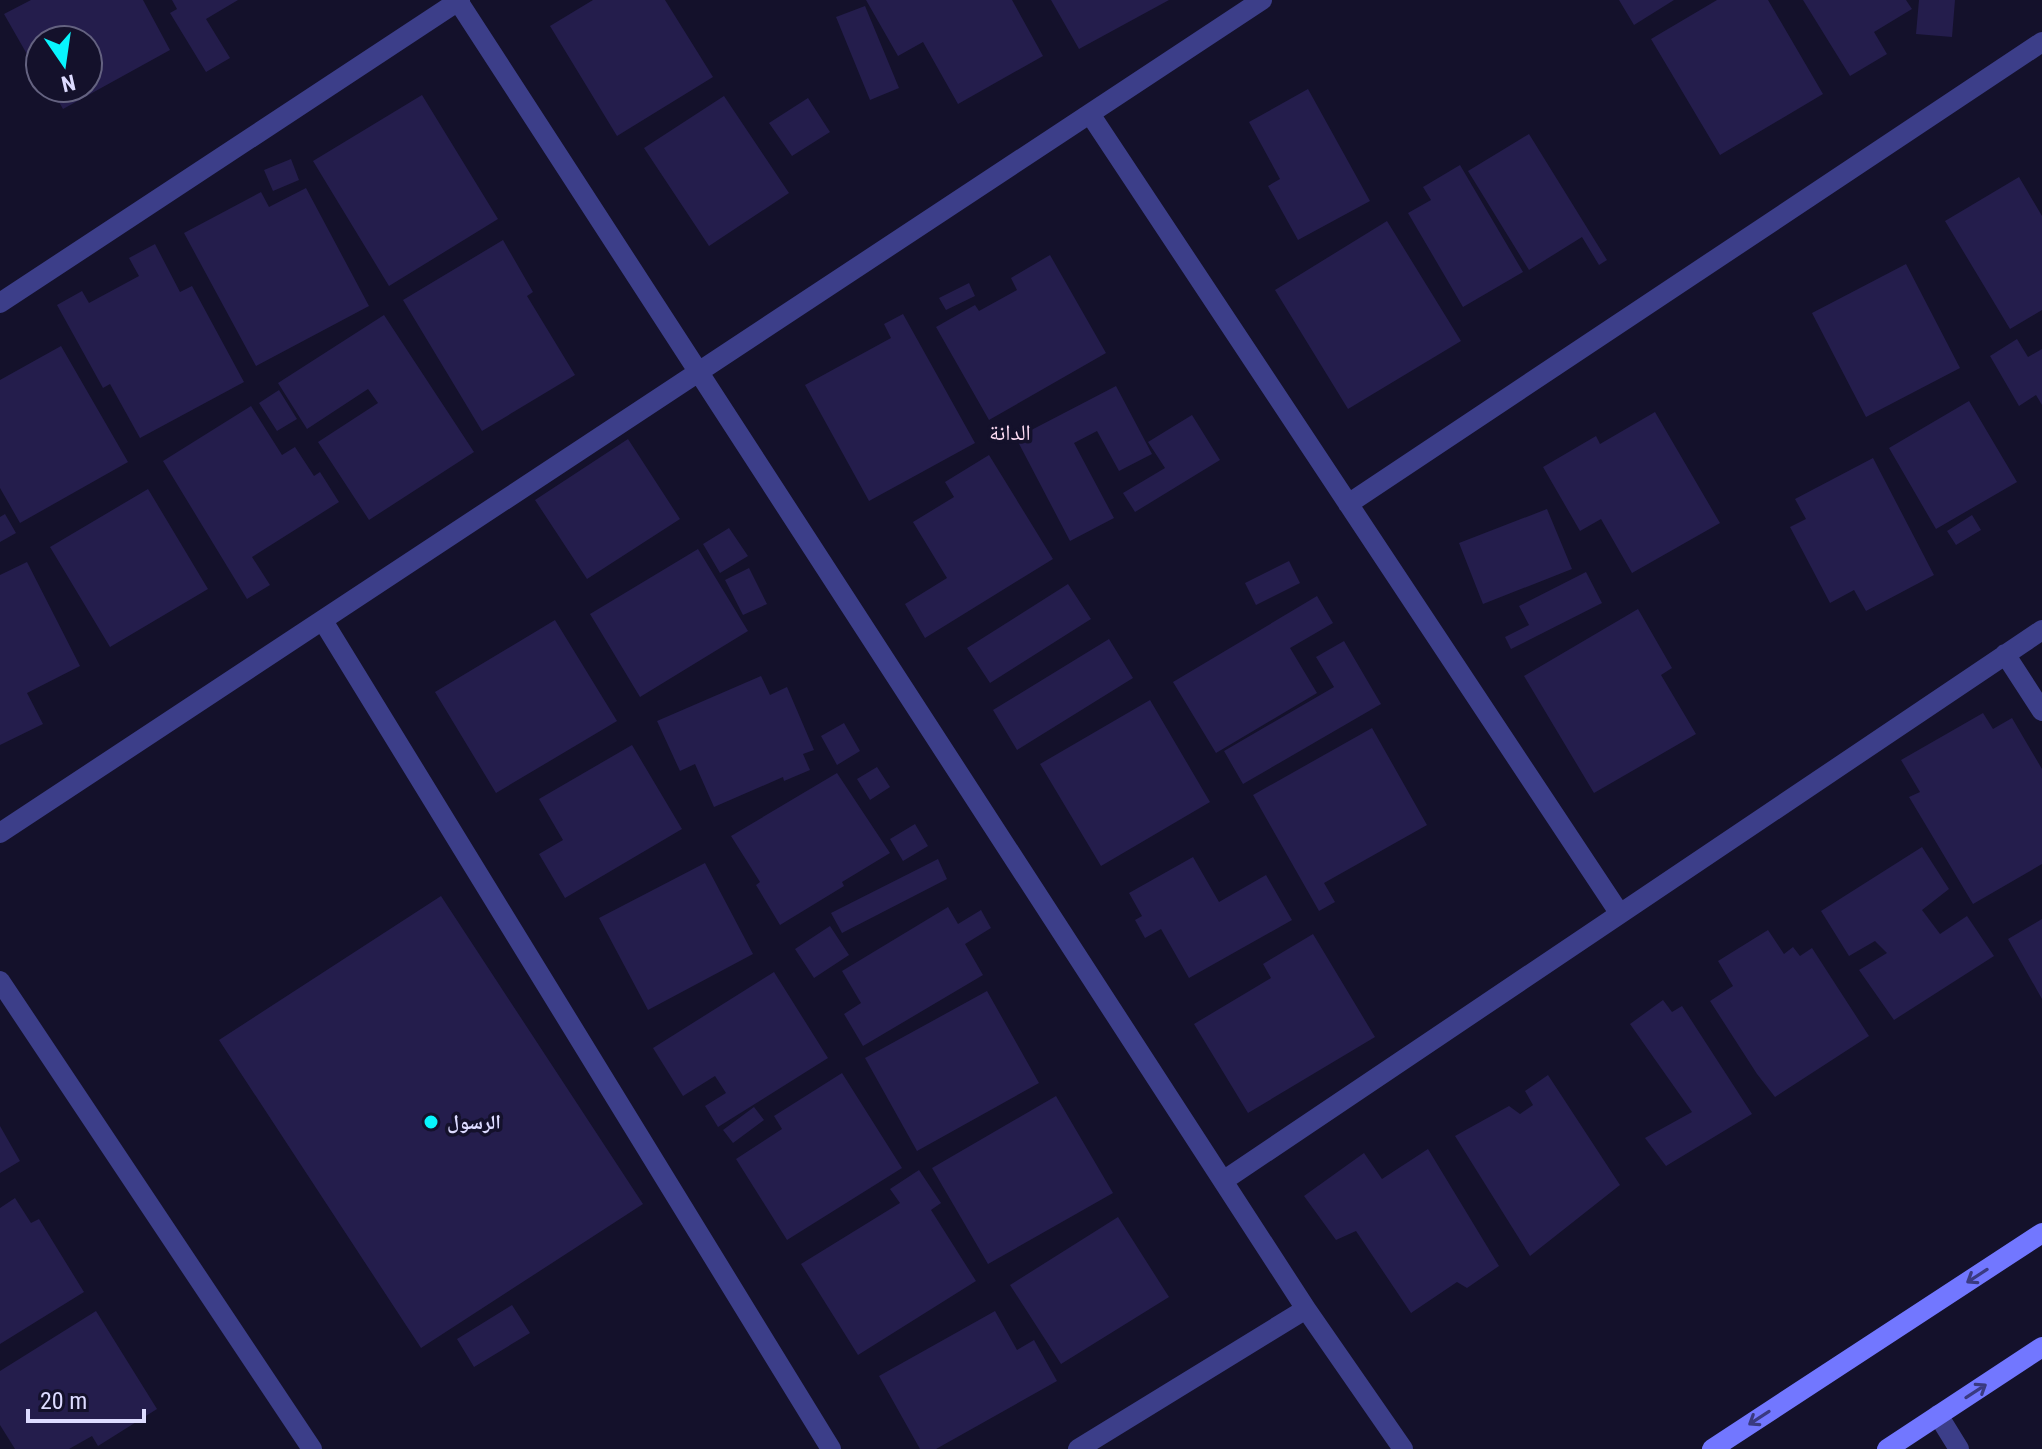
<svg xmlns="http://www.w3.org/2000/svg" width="2042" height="1449" viewBox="0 0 2042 1449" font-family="'Roboto Condensed','Noto Naskh Arabic',sans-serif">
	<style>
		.building { fill: #241d4c }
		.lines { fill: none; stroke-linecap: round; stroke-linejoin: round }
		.street { stroke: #3c3e89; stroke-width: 20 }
		.secondary { stroke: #7277ff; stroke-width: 20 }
		.oneway { stroke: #3a3a80 }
		.poi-dot { fill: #08f5fe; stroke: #14112b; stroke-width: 3 }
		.labels { text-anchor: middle; stroke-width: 7; stroke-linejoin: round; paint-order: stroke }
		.poi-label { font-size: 20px; font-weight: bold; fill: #dddbff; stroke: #14112b; text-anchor: start }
		.neighbourhood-label { font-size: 22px; fill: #ffddf5; stroke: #14112b }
	</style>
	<rect width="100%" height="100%" fill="#14112b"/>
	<path class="building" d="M31,0H143L170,50L63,109L51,88H88V40H40V49L28,56L4,14Z
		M172,0H238L206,19L230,58L206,72L170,13L177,9Z
		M593,0H665L713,77L617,136L550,26Z
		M866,0H1012L1043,56L958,104L923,42L898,56Z
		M1051,0H1169L1079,49Z
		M1619,0H1674L1634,25Z
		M1717,0H1768L1823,94L1720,155L1651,39Z
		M1803,0H1906L1912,9L1874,32L1887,54L1850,76Z
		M1919,0H1955L1952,37L1916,34Z
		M865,6L899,88L870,100L836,17Z
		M1308,89L1370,201L1298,240L1268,186L1280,179L1249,122Z
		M422,95L498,219L389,286L313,161Z
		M724,96L789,193L709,246L644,148Z
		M808,98L830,132L792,156L769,123Z
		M1529,134L1607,260L1599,265L1582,237L1529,270L1468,171Z
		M291,159L299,180L273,191L264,170Z
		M1460,165L1523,272L1463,307L1408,213L1431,200L1423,187Z
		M2019,177L2042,216V310L2010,329L1945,221Z
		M306,188L369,306L256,366L184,233L261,192L269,207Z
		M1387,221L1461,341L1348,409L1275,290Z
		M503,240L533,292L527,296L575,375L482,431L403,300Z
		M155,244L180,292L192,286L244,382L140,438L110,384L103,388L57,305L82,291L89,303L139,276L129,258Z
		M1050,255L1106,353L989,420L936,327L975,305L979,311L1017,290L1011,278Z
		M1906,264L1960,368L1866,417L1812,313Z
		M969,283L975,296L946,310L939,298Z
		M903,314L975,443L869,501L805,385L891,338L884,324Z
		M384,315L474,452L369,520L318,442L378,403L368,389L307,429L278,383Z
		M2017,339L2028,357L2042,349V405L2036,395L2019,406L1990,356Z
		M61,346L128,462L20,523L0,488V380Z
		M1116,386L1152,454L1119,471L1097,431L1074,443L1114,518L1070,541L1016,438Z
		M279,390L297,419L277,431L259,403Z
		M1969,401L2017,482L1936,529L1889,448Z
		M251,406L282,455L295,447L314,476L320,472L339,502L252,557L270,585L247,599L163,461Z
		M1655,412L1720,523L1632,573L1601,519L1580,531L1543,467L1596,436L1600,444Z
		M1192,415L1220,460L1135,512L1123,493L1165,468L1148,442Z
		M628,439L680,519L587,579L535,500Z
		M989,455L1053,559L925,638L905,604L947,578L913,522L954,497L945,482Z
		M1873,458L1934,575L1866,611L1854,590L1830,603L1790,527L1806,519L1795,499Z
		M148,489L208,589L110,647L50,547Z
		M1547,509L1572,569L1483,604L1459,543Z
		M5,514L16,533L0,542V517Z
		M1972,515L1981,530L1956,545L1947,531Z
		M729,528L748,556L720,573L703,544Z
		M698,549L748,631L640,697L590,614Z
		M1289,561L1300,583L1256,605L1245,583Z
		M27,562L80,666L27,693L43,724L0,745V575Z
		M749,568L767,604L743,615L725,580Z
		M1586,572L1602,603L1511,649L1505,637L1529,625L1519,606Z
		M1068,584L1091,619L990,683L967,648Z
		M1317,596L1333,623L1290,648L1317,693L1216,753L1173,682Z
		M1638,609L1672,668L1661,675L1696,734L1594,793L1524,676Z
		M555,620L617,721L496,793L435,692Z
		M1109,639L1133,678L1017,750L993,710Z
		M1344,641L1381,704L1243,784L1224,751L1334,687L1316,657Z
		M761,676L770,695L787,687L814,750L803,754L810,770L784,781L783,777L714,807L695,764L680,771L657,721Z
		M1150,700L1210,802L1101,866L1040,764Z
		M1983,713L1993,729L2012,718L2042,769V864L1973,904L1909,797L1920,792L1901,760Z
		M844,723L860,751L837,765L821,736Z
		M1372,728L1427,825L1324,883L1335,902L1319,911L1253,795Z
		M632,745L682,829L565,898L539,854L563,840L539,799Z
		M877,767L890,787L870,800L857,779Z
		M837,773L890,853L842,882L844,886L780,925L756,885L760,882L731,836Z
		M915,824L928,846L903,861L890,839Z
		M1922,847L1949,889L1922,910L1940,934L1967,916L1994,956L1894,1020L1859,970L1887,953L1875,941L1849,956L1821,911Z
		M1193,857L1219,902L1266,875L1292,920L1189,978L1161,929L1145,938L1135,920L1142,916L1129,893Z
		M938,859L947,879L842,933L831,913Z
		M705,863L753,954L648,1010L599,918Z
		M441,896L643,1204L421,1348L219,1040Z
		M948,907L958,924L981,910L991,928L965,944L983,975L863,1046L844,1014L861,1003L842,971Z
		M2042,919V999L2008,939Z
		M830,926L849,955L814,978L795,949Z
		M1768,930L1784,954L1793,947L1800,956L1812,948L1869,1036L1775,1097L1757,1074L1710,1001L1733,986L1718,961Z
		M1313,934L1375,1037L1248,1113L1194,1024L1271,978L1263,964Z
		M774,972L828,1058L718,1127L705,1106L726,1093L715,1076L683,1096L653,1048Z
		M987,991L1039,1083L917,1151L865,1058Z
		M1663,1000L1672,1012L1682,1006L1752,1114L1666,1166L1645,1138L1692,1112L1630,1024Z
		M842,1073L902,1168L787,1240L736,1159L782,1129L774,1116Z
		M1548,1075L1620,1185L1530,1256L1455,1136L1509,1106L1520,1114L1533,1105L1525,1091Z
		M1056,1096L1113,1193L988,1264L932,1168Z
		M754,1107L764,1120L733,1143L723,1130Z
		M0,1126L20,1161L0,1173Z
		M1428,1149L1499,1266L1467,1288L1457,1282L1411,1313L1356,1231L1336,1240L1304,1196L1364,1153L1382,1179Z
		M919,1170L941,1203L931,1210L976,1281L858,1355L801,1264L900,1203L890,1189Z
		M15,1198L31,1223L39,1219L84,1292L0,1344V1208Z
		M1118,1217L1169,1297L1061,1364L1010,1285Z
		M512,1305L530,1333L474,1367L457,1339Z
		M96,1311L157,1409L98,1446L92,1436L69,1449H15L0,1425V1371Z
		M995,1311L1017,1350L1034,1340L1057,1381L936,1449H920L879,1376Z"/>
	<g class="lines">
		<path class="street" d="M458,1L1306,1309L1403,1449
			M1090,114L1620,914
			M0,303L460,0
			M1348,504L2042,42
			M323,621L831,1449
			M2005,654L2042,711
			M0,833L1262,0
			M0,981L312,1449
			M1223,1181L2042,630
			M1938,1415L1959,1449
			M1078,1449L1306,1309"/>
		<path class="secondary" d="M1712,1449L2042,1233
			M1887,1449L2042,1347"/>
	</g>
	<defs><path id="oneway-shaft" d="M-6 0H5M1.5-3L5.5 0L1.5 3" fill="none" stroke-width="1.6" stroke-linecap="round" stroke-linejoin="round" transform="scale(2)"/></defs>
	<g class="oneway">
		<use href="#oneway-shaft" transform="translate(1977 1276) rotate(147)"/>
		<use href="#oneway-shaft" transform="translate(1976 1391) rotate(-33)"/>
		<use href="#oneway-shaft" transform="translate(1759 1418) rotate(147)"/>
	</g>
	<circle class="poi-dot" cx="431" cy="1122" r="8"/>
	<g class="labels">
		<g class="poi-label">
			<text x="447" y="1129">الرسول</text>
		</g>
		<g class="neighbourhood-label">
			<text x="1010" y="440">الدانة</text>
		</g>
	</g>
	<g transform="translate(64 64) rotate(167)"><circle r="38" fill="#14112b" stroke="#646280" stroke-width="2"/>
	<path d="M0-6L14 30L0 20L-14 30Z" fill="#08f5fe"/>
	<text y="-12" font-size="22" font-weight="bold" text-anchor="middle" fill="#dddbff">N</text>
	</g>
	<path d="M28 1409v12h116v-12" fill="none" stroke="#dddbff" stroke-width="4"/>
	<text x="40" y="1409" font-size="24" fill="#dddbff" stroke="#14112b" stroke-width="6" paint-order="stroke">20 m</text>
</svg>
